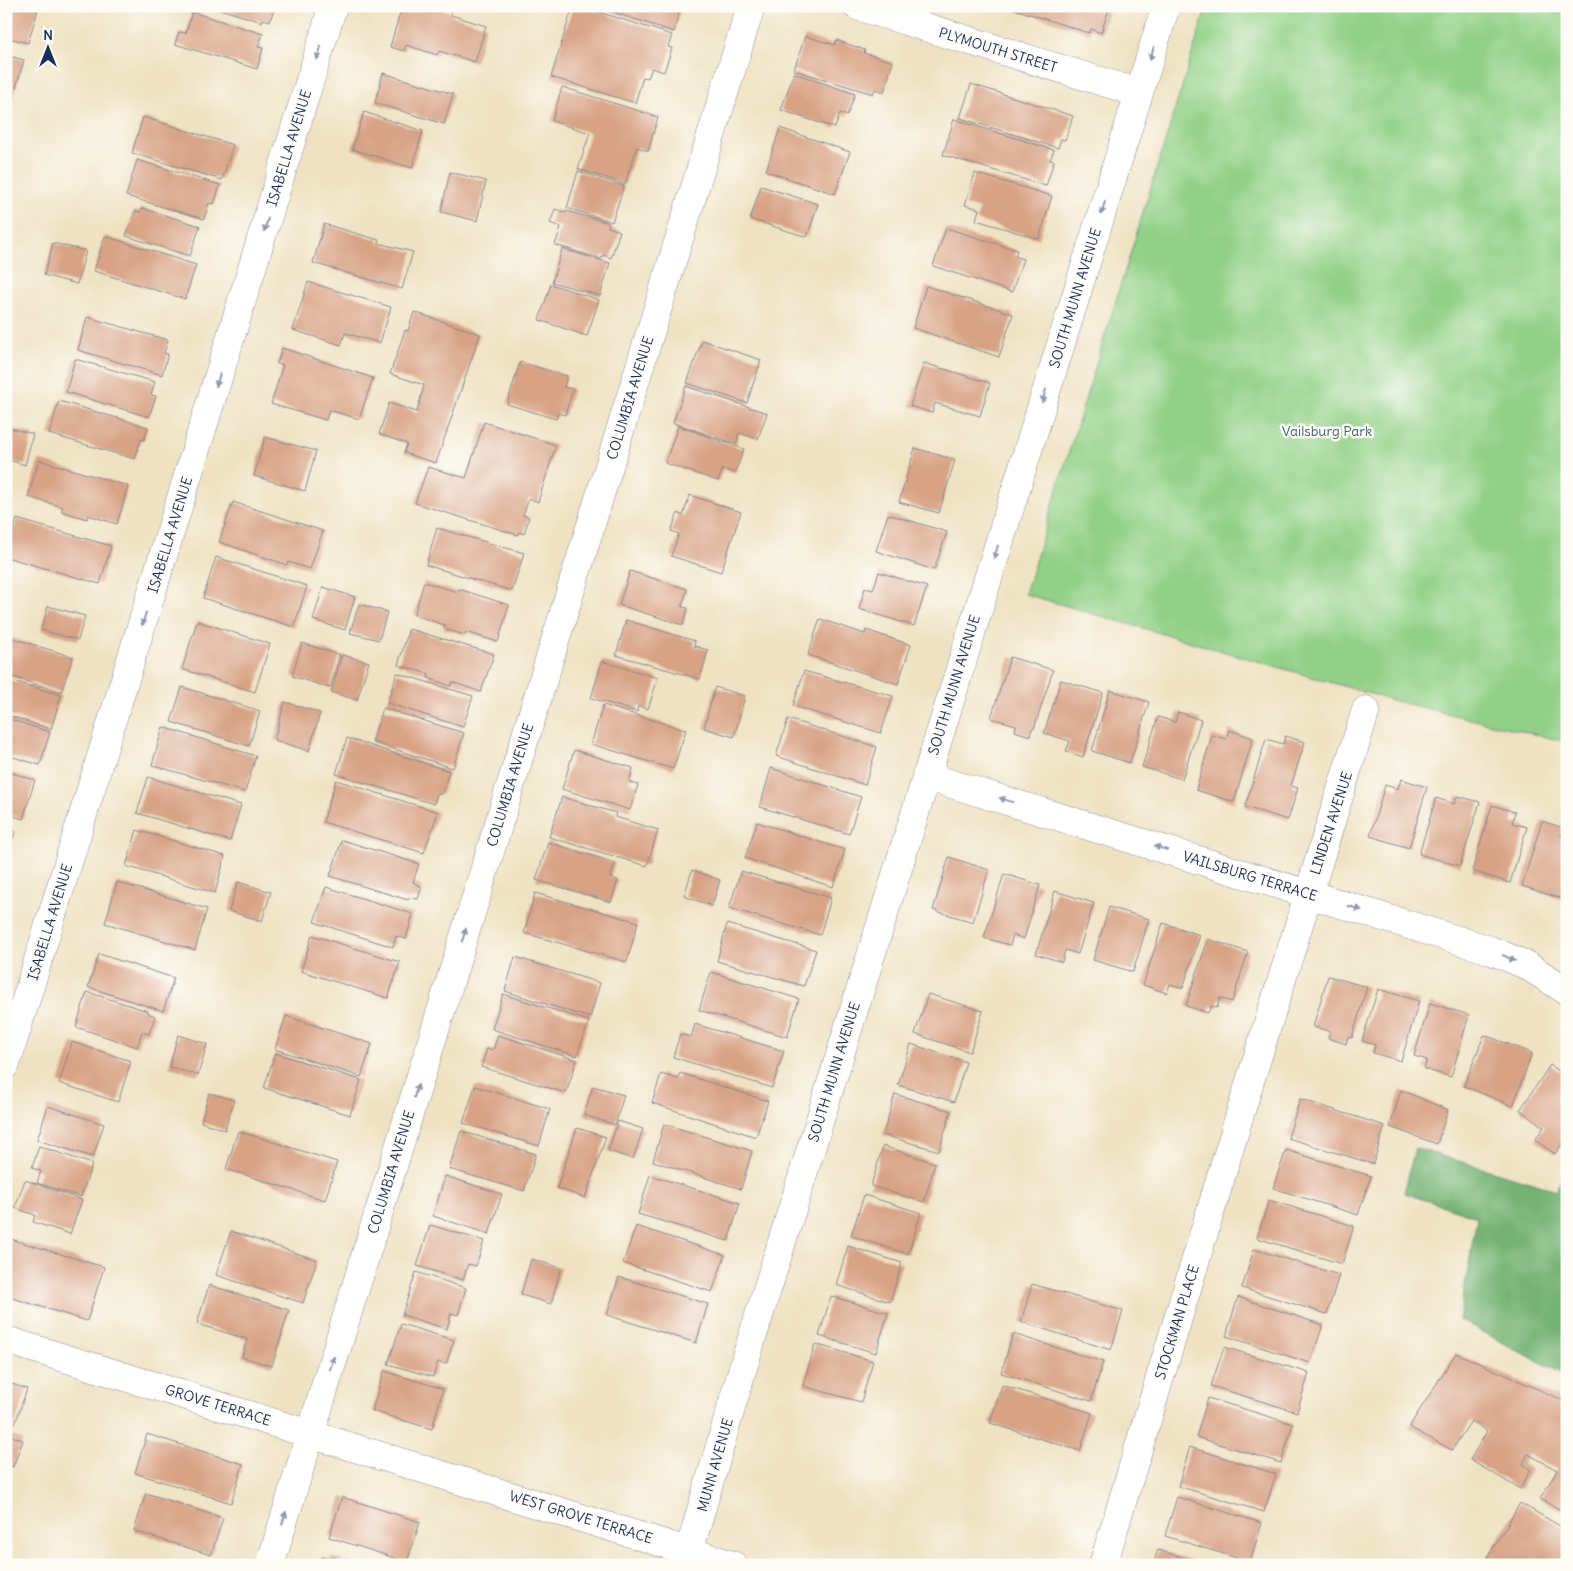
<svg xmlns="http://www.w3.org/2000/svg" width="1573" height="1571" viewBox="0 0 1573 1571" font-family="Delius,sans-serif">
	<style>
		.green { fill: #91d086; stroke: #568072 }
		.forest { fill: #74b273; stroke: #487068 }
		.building { fill: #d8a285 }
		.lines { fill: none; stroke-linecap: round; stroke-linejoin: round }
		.minor-casing { stroke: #858890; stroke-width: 29 }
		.minor { stroke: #fff; stroke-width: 28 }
		.oneway { fill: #8d97ae }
		.labels { text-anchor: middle; stroke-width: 5; stroke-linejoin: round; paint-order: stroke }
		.street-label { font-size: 14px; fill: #1b2f5e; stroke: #fdfcf7 }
		.park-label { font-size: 14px; fill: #3e5f6a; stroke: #fdfcf7 }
	</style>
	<rect width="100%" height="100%" fill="#fdfcf7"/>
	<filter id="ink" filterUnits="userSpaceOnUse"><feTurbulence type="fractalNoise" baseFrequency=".02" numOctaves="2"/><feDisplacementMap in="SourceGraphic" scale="10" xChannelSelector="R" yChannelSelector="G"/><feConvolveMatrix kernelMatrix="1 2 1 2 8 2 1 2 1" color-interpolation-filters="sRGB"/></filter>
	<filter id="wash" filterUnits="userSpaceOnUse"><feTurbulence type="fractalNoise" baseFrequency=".0096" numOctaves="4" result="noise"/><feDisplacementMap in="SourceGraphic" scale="20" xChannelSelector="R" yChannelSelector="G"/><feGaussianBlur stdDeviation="1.12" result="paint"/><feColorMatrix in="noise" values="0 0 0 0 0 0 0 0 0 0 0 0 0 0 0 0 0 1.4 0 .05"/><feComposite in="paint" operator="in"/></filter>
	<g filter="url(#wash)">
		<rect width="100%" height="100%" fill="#efe2c2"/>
		<path class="green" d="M1207,6H1567V742L1395,701L1025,594Z"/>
		<path class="forest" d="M1415,1148L1556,1190L1567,1169V1376L1459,1320L1477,1217L1404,1193Z"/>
		<g id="blocks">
			<path class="building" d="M6,6H39L28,43L6,37Z
				M210,6H275L270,21L263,19L262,22Z
				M402,6H433L451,12V15L486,26L475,62L439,51L437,55L406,45L404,51L390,47Z
				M573,6H580L672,35L668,47L672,48L664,72L652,68L648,78L643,77L635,103L551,77Z
				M594,6H681L674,32Z
				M1014,6H1110L1101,33L1091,29L1089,33L1014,9Z
				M192,12L263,34L258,47L263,48L257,69L175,44L179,32L186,33Z
				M805,36L835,45L836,40L865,50L864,53L893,62L884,92L875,89L873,94L794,70Z
				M6,55L24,60L12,102L6,100Z
				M383,73L453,94L444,124L375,103Z
				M794,73L855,94L847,116L840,113L835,128L781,110Z
				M971,84L1073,116L1065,140L1061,139L1058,148L960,118Z
				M562,87L658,117L648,151L637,147L625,184L578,169L590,133L552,121Z
				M364,112L423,131L412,168L352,149Z
				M143,117L233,145L222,180L132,153Z
				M954,119L1054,150L1050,160L1054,161L1046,186L943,155Z
				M780,128L850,152L835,194L766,171Z
				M137,160L220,185L214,204L209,203L204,219L126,196Z
				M578,171L624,186L612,222L567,208Z
				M450,172L486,181L477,221L441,212Z
				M975,173L1052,196L1039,239L976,220L979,209L965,205Z
				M761,186L818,204L807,237L750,219Z
				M142,208L200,226L190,256L126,236L135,211L140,212Z
				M555,209L566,213L567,211L609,223L608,227L620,231L611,258L603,255L601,259L555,245L561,227L550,223Z
				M324,224L379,240L378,243L413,252L402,289L313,263Z
				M946,228L1017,250L1015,256L1023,259L1012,292L933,266Z
				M105,236L196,265L185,299L94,271Z
				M53,243L86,251L77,284L44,275Z
				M562,249L610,263L600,296L552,282Z
				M308,282L391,307L380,343L345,333L341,345L293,330Z
				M551,284L599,300L587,336L539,320Z
				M926,286L1013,314L999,357L913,328Z
				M414,312L480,334L436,463L404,453L407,444L379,434L389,403L417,412L424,385L390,374L405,330L408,331Z
				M87,317L168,340L164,353L168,354L162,375L78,350Z
				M702,340L761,360L747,403L687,383Z
				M282,348L373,378L359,419L329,410L326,420L271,404L283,365L277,364Z
				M75,359L155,382L151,395L156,396L149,417L66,392Z
				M520,362L567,376L564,387L573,389L565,415L558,413L556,419L507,404Z
				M924,363L990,383L980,416L935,403L932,413L910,406Z
				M686,386L767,413L758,439L739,433L736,444L673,423Z
				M59,401L148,427L144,440L141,439L135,459L49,434Z
				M484,422L556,445L538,502L529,498L523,515L529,517L524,534L519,532L518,535L415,503L428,467L466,478Z
				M678,426L744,449L735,473L723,469L718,481L665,463Z
				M6,427L33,434L25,465L6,459Z
				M265,437L316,451L305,491L254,476Z
				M915,448L955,460L939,513L899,502Z
				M39,460L128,486L117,524L88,515L87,519L61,511L63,507L28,497Z
				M690,495L741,512L721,572L671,556L679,534L671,531L678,513L683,516Z
				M233,502L323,531L310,569L288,562L287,565L219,542Z
				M888,514L947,532L934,570L876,551Z
				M17,519L111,546L100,584L6,557Z
				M437,528L524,553L512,591L426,565Z
				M216,557L307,586L294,627L203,598Z
				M630,571L687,589L682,607L688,608L683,625L619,605Z
				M879,572L927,587L914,626L859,609L865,588L873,590Z
				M424,582L458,592L459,589L509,605L498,642L466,632L465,635L444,629L445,625L414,615Z
				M323,587L355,597L345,630L313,620Z
				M359,604L387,612L379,640L350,633Z
				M48,606L85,616L78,640L41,630Z
				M820,619L865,634L866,630L911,645L898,684L808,655Z
				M626,620L695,641L694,646L708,650L700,679L616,655Z
				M197,621L270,644L255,692L182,669Z
				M409,629L494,654L481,692L452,682L451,686L428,678L429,674L398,665Z
				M6,636L73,657L61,692L6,675Z
				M302,643L340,655L330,688L292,676Z
				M342,655L369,662L357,700L331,692Z
				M1010,657L1053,670L1034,729L1032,728L1030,736L1015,731L1016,725L991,718Z
				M602,661L658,678L648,709L638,706L637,712L591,698Z
				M804,671L893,696L881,733L793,706Z
				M397,673L473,696L463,727L387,703Z
				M6,679L61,695L51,729L6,715Z
				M1061,680L1103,693L1083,757L1066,751L1070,741L1044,733Z
				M182,687L260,711L249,746L171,722Z
				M715,687L745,696L734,737L704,728Z
				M1110,690L1149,702L1130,763L1092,751Z
				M285,702L320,713L309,751L274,740Z
				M603,705L686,730L673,769L591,744Z
				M383,708L464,733L453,768L372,742Z
				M1178,712L1201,720L1182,779L1142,767L1158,717L1175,722Z
				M6,718L50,732L40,765L6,755Z
				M788,719L877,747L865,785L776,756Z
				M163,727L256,756L245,792L152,765Z
				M1229,730L1253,738L1234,802L1196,790L1212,735L1226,739Z
				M1285,736L1305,742L1291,786L1298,788L1288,820L1245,807L1266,739L1283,744Z
				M347,738L449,771L442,794H437L434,804L336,774Z
				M574,750L633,768L629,782L638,785L630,810L562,789Z
				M771,768L861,797L849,834L760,807Z
				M6,771L35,780L23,819L6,814Z
				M148,777L241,805L230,841L137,813Z
				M1401,779L1427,787L1409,848L1370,836L1385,785L1398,789Z
				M336,780L438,812L424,853L323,822Z
				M1457,796L1480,802L1460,866L1419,854L1436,798L1454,804Z
				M562,797L616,813L615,817L658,830L647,866L549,837Z
				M1492,805L1515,812L1512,823L1527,827L1510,883L1472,871Z
				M1542,821L1564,828L1561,836L1567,838V885L1562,899L1522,886Z
				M757,822L845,850L833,887L745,858Z
				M6,829L15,832L7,859H6Z
				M137,830L225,856L215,893L126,866Z
				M342,840L419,864L413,882L422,887L418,899L409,898L408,900L330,876Z
				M548,842L615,863L610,878L618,880L611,902L536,880Z
				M949,857L989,870L973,922L933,910Z
				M692,870L720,880L712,906L684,896Z
				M741,871L831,898L820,935L729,908Z
				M1004,874L1040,885L1024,939L1013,935L1010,945L984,938Z
				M117,882L207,909L195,950L105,923Z
				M238,882L271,892L262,921L229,911Z
				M326,887L413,914L406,939L396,936L393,947L314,922Z
				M1055,891L1094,903L1078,954L1065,950L1062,962L1036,954Z
				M535,893L638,922L627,962L524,933Z
				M1109,907L1149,919L1133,972L1093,960Z
				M1163,923L1200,935L1183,988L1170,984L1167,993L1143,985Z
				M727,924L816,950L804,986L717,961Z
				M312,935L400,962L388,998L301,971Z
				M1208,939L1248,952L1232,1002L1220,998L1217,1008L1211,1006L1208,1013L1186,1006Z
				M99,954L174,978L163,1011L88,987Z
				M515,957L600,983L590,1018L505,991Z
				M711,972L799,999L787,1037L699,1010Z
				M1328,976L1367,987L1352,1038L1348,1037L1346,1044L1328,1038L1330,1031L1313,1027Z
				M1378,989L1419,1001L1401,1061L1373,1053L1375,1045L1362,1041Z
				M87,992L148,1011V1013L155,1016L149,1034L142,1032L137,1047L76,1027Z
				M503,994L589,1021L577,1056L492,1029Z
				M928,994L983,1011L970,1052L915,1034Z
				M1430,1003L1469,1015L1451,1077L1424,1069L1427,1060L1414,1056Z
				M286,1016L372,1044L361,1077L275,1049Z
				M695,1024L784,1051L772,1088L673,1057L680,1034L691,1037Z
				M178,1035L207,1044L198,1075L169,1067Z
				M498,1035L577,1060L566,1093L481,1067L487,1049L493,1050Z
				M1484,1035L1532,1053L1513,1106L1464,1086Z
				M72,1042L131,1061L118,1102L59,1083Z
				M911,1044L966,1062L954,1102L898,1085Z
				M275,1053L361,1080L350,1115L264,1088Z
				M1550,1065L1567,1076V1137L1555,1154L1535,1140L1544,1127L1520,1110Z
				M680,1073L768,1101L756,1137L652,1103L661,1074L678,1079Z
				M475,1086L550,1109L539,1146L463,1123Z
				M593,1086L624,1095L615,1125L584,1115Z
				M1401,1090L1448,1110L1437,1144L1390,1127Z
				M209,1093L234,1100L225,1130L201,1122Z
				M895,1094L951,1111L939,1151L883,1135Z
				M1300,1099L1385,1126L1373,1164L1288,1138Z
				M48,1106L104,1124L93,1157L37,1140Z
				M618,1121L643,1129L633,1159L608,1151Z
				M664,1124L752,1151L741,1189L653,1161Z
				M577,1128L606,1137L585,1198L557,1188Z
				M238,1131L337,1162L325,1200L226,1169Z
				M461,1131L536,1154L524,1191L449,1169Z
				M39,1146L92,1164L81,1197L37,1183L41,1171L32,1168Z
				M883,1146L935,1163L924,1202L871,1186Z
				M1286,1150L1371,1176L1358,1215L1273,1188Z
				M650,1175L740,1203L728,1241L638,1214Z
				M445,1176L502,1194L489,1234L433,1216Z
				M25,1180L82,1200L70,1234L33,1222L35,1215L15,1208Z
				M864,1195L921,1213L908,1254L851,1236Z
				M1269,1200L1354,1226L1342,1264L1257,1238Z
				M430,1225L484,1241L476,1266L468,1264L463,1280L417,1266Z
				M636,1226L725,1255L712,1292L623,1263Z
				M231,1231L317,1260L303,1303L216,1275Z
				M7,1238L104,1267L87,1321L6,1296Z
				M848,1246L902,1263L890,1302L836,1285Z
				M1254,1249L1339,1275L1327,1314L1242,1288Z
				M531,1259L561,1268L551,1304L521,1295Z
				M416,1272L466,1288L458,1315L451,1313L447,1329L402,1315Z
				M619,1277L708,1304L696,1343L607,1315Z
				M1032,1284L1123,1311L1111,1350L1021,1322Z
				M209,1285L289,1310L272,1366L242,1357L247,1339L197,1324Z
				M831,1296L888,1313L876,1353L819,1336Z
				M1238,1297L1323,1325L1310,1363L1226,1336Z
				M401,1324L454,1340L446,1364L438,1362L433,1377L388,1364Z
				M1013,1334L1103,1362L1091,1401L1001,1373Z
				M815,1344L873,1361L861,1402L803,1386Z
				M1224,1347L1309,1373L1297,1412L1211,1386Z
				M1456,1353L1567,1402V1513L1540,1499L1557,1470L1528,1454L1523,1464L1531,1470L1520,1489L1470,1460L1487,1431L1471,1421L1452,1450L1409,1427Z
				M384,1371L443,1389L432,1429L372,1411Z
				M6,1382L27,1389L15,1424L6,1421Z
				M1002,1385L1092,1413L1080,1451L990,1423Z
				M1208,1398L1293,1424L1281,1463L1196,1437Z
				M6,1434L23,1440L13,1467L6,1465Z
				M147,1434L243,1464L231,1503L135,1473Z
				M1190,1447L1276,1474L1264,1512L1178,1486Z
				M146,1493L223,1518L211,1555L134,1531Z
				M342,1497L420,1522L407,1562L329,1537Z
				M1177,1497L1262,1523L1250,1562L1165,1536Z
				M1520,1503L1567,1530V1560L1564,1565H1483Z
				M1158,1550L1205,1564V1565H1153Z
				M322,1557L331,1560V1557L355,1565H320Z"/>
		</g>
	</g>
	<g filter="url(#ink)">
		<use href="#blocks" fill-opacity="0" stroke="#858890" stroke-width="1"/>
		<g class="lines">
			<g class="minor-casing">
				<path id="minor" d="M857,6L1139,93
					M926,776L1490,950L1526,965L1567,991
					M6,1064L333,6
					M6,1340L733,1565
					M270,1565L751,6
					M685,1565L744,1364L1166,6
					M1103,1565L1251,1078L1366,710"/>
			</g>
			<use href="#minor" class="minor"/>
		</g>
		<defs><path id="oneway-solid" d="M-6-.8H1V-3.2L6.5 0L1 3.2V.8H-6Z" transform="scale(1.25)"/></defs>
		<g class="oneway">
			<use href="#oneway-solid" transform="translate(319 53) rotate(107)"/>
			<use href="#oneway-solid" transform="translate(1152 53) rotate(107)"/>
			<use href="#oneway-solid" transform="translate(1103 208) rotate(107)"/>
			<use href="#oneway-solid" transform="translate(266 225) rotate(107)"/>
			<use href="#oneway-solid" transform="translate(218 380) rotate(107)"/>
			<use href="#oneway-solid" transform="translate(1044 396) rotate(107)"/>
			<use href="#oneway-solid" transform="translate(996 552) rotate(107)"/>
			<use href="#oneway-solid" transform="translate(144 619) rotate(107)"/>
			<use href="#oneway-solid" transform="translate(1006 800) rotate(-163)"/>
			<use href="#oneway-solid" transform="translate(1161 848) rotate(-163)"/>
			<use href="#oneway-solid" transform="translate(1355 908) rotate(17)"/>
			<use href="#oneway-solid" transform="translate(464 935) rotate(-73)"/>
			<use href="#oneway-solid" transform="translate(1509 958) rotate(24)"/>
			<use href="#oneway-solid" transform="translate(416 1091) rotate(-73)"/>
			<use href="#oneway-solid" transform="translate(332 1363) rotate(-73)"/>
			<use href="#oneway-solid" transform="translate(284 1518) rotate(-73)"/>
		</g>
	</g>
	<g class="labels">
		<g class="street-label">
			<text transform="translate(998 50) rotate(17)" y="5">PLYMOUTH STREET</text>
			<text transform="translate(289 148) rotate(-73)" y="5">ISABELLA AVENUE</text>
			<text transform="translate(1075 298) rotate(-73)" y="5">SOUTH MUNN AVENUE</text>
			<text transform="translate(630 398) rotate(-73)" y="5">COLUMBIA AVENUE</text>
			<text transform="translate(170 535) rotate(-73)" y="5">ISABELLA AVENUE</text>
			<text transform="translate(954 685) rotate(-73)" y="5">SOUTH MUNN AVENUE</text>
			<text transform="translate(510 785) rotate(-73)" y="5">COLUMBIA AVENUE</text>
			<text transform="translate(1331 823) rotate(-72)" y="5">LINDEN AVENUE</text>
			<text transform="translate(1250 876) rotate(17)" y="5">VAILSBURG TERRACE</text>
			<text transform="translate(50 922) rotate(-73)" y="5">ISABELLA AVENUE</text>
			<text transform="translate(834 1072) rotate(-73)" y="5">SOUTH MUNN AVENUE</text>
			<text transform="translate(391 1172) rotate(-73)" y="5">COLUMBIA AVENUE</text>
			<text transform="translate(1177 1322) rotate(-73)" y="5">STOCKMAN PLACE</text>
			<text transform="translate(218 1405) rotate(17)" y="5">GROVE TERRACE</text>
			<text transform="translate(715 1465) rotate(-74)" y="5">MUNN AVENUE</text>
			<text transform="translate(581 1517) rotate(17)" y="5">WEST GROVE TERRACE</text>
		</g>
		<g class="park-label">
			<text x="1327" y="436">Vailsburg Park</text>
		</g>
	</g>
	<rect width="1573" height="1571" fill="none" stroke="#fdfcf7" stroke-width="25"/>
	<g transform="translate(48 48)" stroke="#fdfcf7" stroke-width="4" paint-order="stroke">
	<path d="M0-4L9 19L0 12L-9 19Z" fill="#1b2f5e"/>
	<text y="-8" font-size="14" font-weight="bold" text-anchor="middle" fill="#1b2f5e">N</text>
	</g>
</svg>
